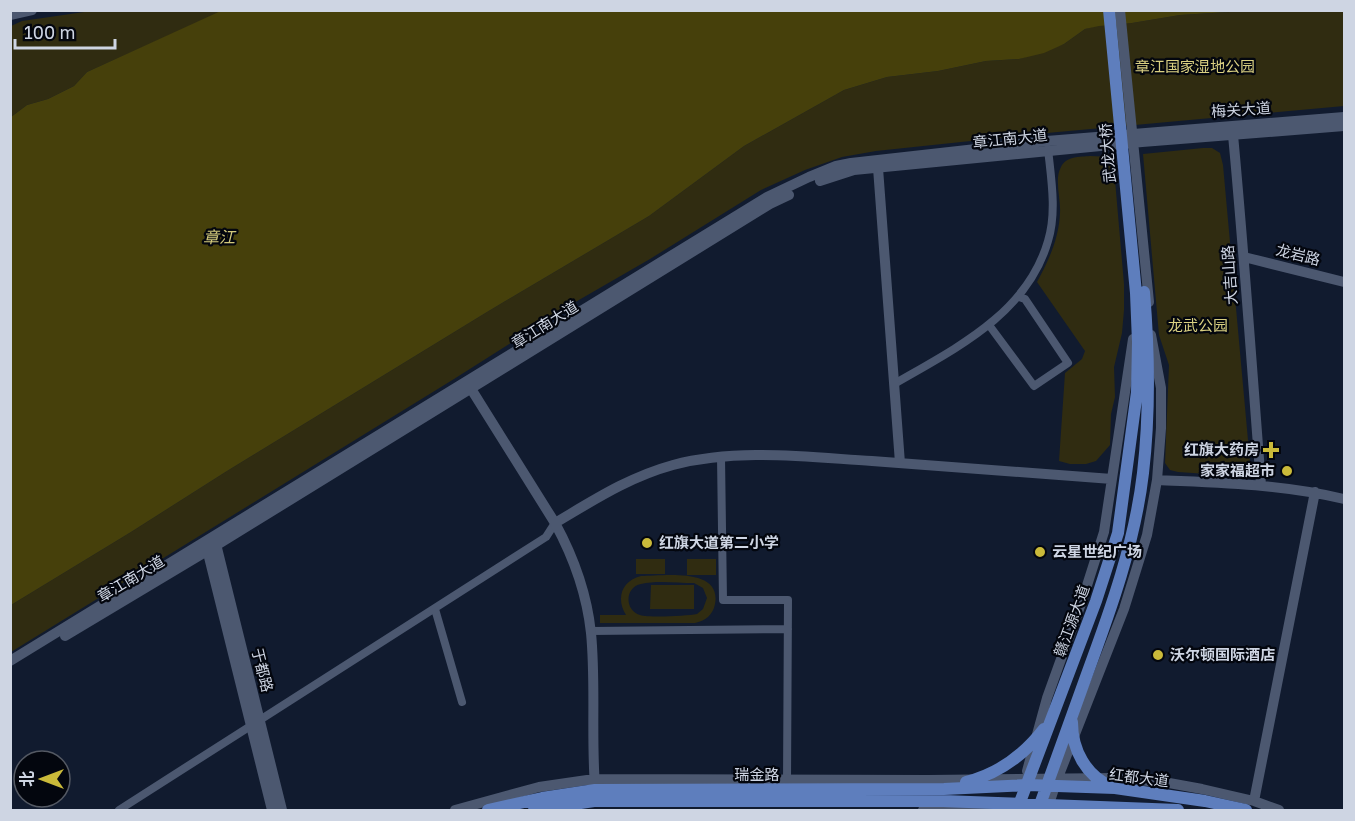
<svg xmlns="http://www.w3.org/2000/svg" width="1355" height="821" viewBox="0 0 1355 821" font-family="'Golos Text','Noto Sans SC',sans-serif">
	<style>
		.green { fill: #302c11; fill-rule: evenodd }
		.water { fill: #46400b }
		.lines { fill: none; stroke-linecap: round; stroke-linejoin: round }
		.street { stroke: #4c5870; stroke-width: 8 }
		.secondary { stroke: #4c5870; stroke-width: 10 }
		.primary { stroke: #5e7ebd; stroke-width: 12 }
		.poi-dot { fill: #caba3a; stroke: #03060e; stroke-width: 2 }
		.labels { text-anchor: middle; stroke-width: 4.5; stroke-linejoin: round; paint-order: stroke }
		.park-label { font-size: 15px; fill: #dad082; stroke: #03060e }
		.street-label { font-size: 15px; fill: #ced5e3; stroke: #03060e }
		.poi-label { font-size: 15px; font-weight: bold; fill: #ced5e3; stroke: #03060e; text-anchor: start }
		.water-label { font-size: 16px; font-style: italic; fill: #d2c97b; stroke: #03060e }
	</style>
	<rect width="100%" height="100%" fill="#111b2f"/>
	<path class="green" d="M91,11H223L87,72L74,86L48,99L27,105L11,117V26L22,21Z
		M1245,11H1344V106L1036,134L876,151L842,157L805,170L761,190L650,259L572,304L454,379L11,652V605L131,532L227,471L487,312L649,216L744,146L844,90L887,77L938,71L986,61L1019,59L1064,44L1085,29L1099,25L1132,23L1180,15Z
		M1203,148H1212L1220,153L1223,165L1250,462L1244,474L1237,476L1178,472L1170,470L1165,463L1169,365L1159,335L1143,154Z
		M1090,156L1113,157L1124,284V310L1122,333L1114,367L1115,397L1111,414L1110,445L1096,461L1086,464H1070L1059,461L1065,373L1082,359L1085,351L1037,282C1049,260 1059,238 1060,213C1061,199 1054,179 1061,167C1066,156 1080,157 1090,156Z
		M636,559H665V574H636Z
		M687,559H716V575H687Z
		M641,576C663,576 722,567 715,604C713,615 705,621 695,623H600V615H626C616,599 621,581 641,576ZM694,583L703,588L707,598L703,609L697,614C687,616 649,618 640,615C624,610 625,587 641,584C657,580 677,583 694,583Z
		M651,585H694V609H650Z"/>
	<path class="water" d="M223,10L1245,11L1180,15L1132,23L1099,26L1085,29L1064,44L1044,53L1019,59L986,61L938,71L887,77L844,90L744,146L649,216L487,312L227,471L131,532L11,605V117L27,105L48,99L74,86L87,72Z"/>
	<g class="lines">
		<path class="street" d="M989,325L1034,386L1068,363L1025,299L1019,297
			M894,384C956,348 1027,314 1048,241C1057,212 1051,178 1048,149
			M721,457L723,600H788L787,782
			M435,609L462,702
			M591,631L788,629
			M119,810L546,537L555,523"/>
		<path class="secondary" d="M1120,10L1149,302
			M10,15L32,10
			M1233,135C1244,252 1252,369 1261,485
			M878,168L900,463
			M820,181L854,170L1142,142L1344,126
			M1244,257L1344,282
			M468,384L555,523C573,556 587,595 591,633C596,684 591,735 595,786
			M1157,480C1220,483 1283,484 1344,499
			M555,523C594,500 629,477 673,465C737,448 806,457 872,461C952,467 1032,473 1112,479
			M215,540L282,810
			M206,545L272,810
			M65,636L217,545L770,204L789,195
			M10,661L767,197L809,177L836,166L851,163L1047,141L1344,117
			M1027,771L1047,698L1083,598L1104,532L1133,339
			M1254,801L1315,492
			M455,810L539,787L594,779L928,780L1117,778L1169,783L1202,789L1254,801L1279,810
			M923,810H1024
			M1047,810L1057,780L1124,609L1147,535L1157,480L1161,428V388L1151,335"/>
		<path class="primary" d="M1072,722C1072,750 1086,776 1112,787
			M966,782C998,774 1024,755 1044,729
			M488,810L542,798L595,790L944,789L1028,785L1115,788L1205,801L1246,810
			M534,810L594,801H943L1178,810
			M1017,810L1096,601L1118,533L1137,392L1138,342L1136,293L1109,10
			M1038,810C1054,765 1071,719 1087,674C1111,609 1135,542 1143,473C1150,413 1149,352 1144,292"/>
	</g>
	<g class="poi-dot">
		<path d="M1268 441h6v6h6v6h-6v6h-6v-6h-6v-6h6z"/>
		<circle cx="1287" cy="471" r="6"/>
		<circle cx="647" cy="543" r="6"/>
		<circle cx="1040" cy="552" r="6"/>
		<circle cx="1158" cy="655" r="6"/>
	</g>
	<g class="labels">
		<g class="park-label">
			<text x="1195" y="72">章江国家湿地公园</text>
			<text x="1198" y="331">龙武公园</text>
		</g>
		<g class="street-label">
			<text transform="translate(1241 110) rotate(-4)" y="5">梅关大道</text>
			<text transform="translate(1010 139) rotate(-6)" y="5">章江南大道</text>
			<text transform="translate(1108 153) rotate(-95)" y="5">武龙大桥</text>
			<text transform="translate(1298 255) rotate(14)" y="5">龙岩路</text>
			<text transform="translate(1230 275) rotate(-94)" y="5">大吉山路</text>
			<text transform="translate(545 325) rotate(-32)" y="5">章江南大道</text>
			<text transform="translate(131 579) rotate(-31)" y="5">章江南大道</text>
			<text transform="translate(1072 621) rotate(-70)" y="5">赣江源大道</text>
			<text transform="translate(262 670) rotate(76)" y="5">于都路</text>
			<text x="757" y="780">瑞金路</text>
			<text transform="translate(1139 778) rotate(7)" y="5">红都大道</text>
		</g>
		<g class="poi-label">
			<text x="1259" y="455" text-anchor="end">红旗大药房</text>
			<text x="1275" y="476" text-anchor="end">家家福超市</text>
			<text x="659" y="548">红旗大道第二小学</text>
			<text x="1052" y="557">云星世纪广场</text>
			<text x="1170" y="660">沃尔顿国际酒店</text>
		</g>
		<g class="water-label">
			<text x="219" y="243">章江</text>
		</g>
	</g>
	<rect width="1355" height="821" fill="none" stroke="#ced5e3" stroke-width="24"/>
	<g transform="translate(42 779) rotate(270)"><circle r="28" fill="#03060e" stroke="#545963" stroke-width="1.5"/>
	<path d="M0-4.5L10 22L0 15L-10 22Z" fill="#caba3a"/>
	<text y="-9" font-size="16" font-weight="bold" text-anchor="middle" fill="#ced5e3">北</text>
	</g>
	<path d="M15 39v9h100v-9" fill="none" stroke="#ced5e3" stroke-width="3"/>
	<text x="24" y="39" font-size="18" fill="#ced5e3" stroke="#03060e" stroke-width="4.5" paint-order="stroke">100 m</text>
</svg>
